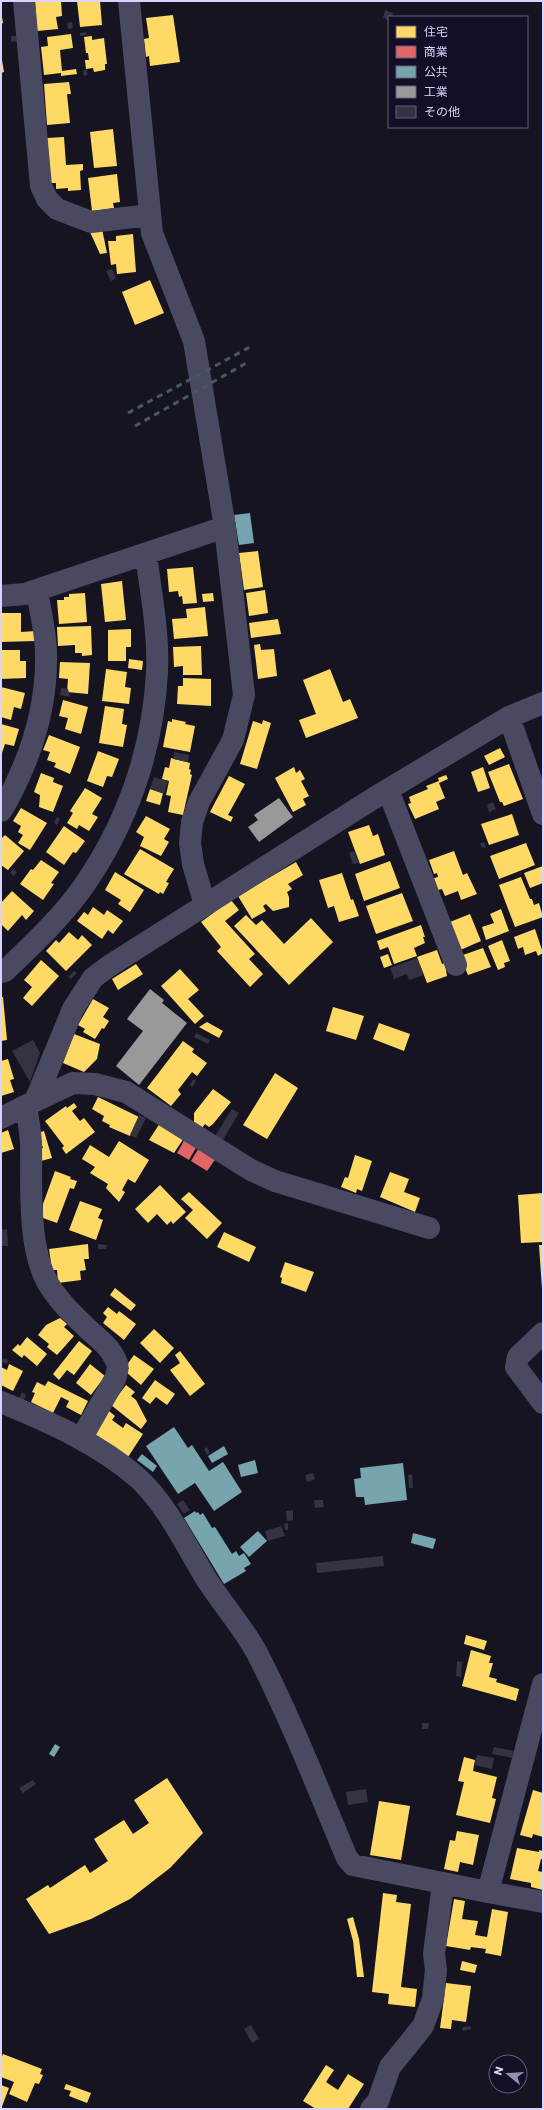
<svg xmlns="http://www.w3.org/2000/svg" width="544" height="2110" viewBox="0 0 544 2110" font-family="Poppins,'Noto Sans JP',sans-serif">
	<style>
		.homes { fill: #ffd966 }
		.shops { fill: #e06666 }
		.public { fill: #76a5af }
		.industry { fill: #999 }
		.building { fill: #343243 }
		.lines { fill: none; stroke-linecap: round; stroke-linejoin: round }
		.minor { stroke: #4a4962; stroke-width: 22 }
		.rail { stroke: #43596b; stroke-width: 3; stroke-dasharray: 6 5; stroke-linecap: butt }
	</style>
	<rect width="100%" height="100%" fill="#161421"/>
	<path class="homes" d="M35,1H61L62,16L56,17L58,29L37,31Z
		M77,1H100L102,25L80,27Z
		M1,11L3,23L1,24Z
		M173,15L180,62L150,66L149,56L146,57L144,39L149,38L146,18Z
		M71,34L73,48L60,50L62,71L76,69L77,74L61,76V73L44,75L41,47L48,46L47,37Z
		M92,36V40L104,38L107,64H105V70L94,72L93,68L86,69L85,60H89L88,53H86L84,37Z
		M1,54L4,72L1,73Z
		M69,82L71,94H67L70,123L47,125L44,84Z
		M113,129L117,166L94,168L90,132Z
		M64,137L66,165L83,164V170L80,171L81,190L68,191V188L56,189V183H51L47,138Z
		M117,174L120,202L113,203L114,208L92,211L88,178Z
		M102,229L107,253L100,254L90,232Z
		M133,234L136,272L117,274L116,264L111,265L108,241H116V236Z
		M150,280L164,313L135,325L122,292Z
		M258,551L263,587L244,590L239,553Z
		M193,567L197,603L183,604L182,596L179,597L178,591L169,592L167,569Z
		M122,581L126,620L105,622L101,584Z
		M265,590L268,613L249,616L246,593Z
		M85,593L87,622L59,624L57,600H64V597H69V594Z
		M213,593L214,601L203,602L202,594Z
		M205,607L208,636L174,639L172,619L187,618L186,609Z
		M1,613H21V632L35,631V641L1,642Z
		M278,619L281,634L251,638L249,623Z
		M91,626L92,655L82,656V653H75V645L58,646L57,627Z
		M131,629V647H126V661H108V630Z
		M260,644L261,650L274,649L277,676L258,679L254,645Z
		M201,646L202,675H183V666L174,667L173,647Z
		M1,650H20V661H26V678L1,679Z
		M129,659L143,661L142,670L128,668Z
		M60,662L90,663L88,694L67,692L68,679L59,678Z
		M106,669L127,672L125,687L131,688L129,704L102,701Z
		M330,669L343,702L350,699L358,718L306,738L299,720L316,714L303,680Z
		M183,678L211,679V706L177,704L178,686H183Z
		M1,687L25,693L21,709L14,707L11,720L1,717Z
		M63,700L88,707L81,734L65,729L68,718L59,716Z
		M105,706L124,709L122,724L127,725L123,747L99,743Z
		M172,719L186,722L185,724L195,726L190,752L163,747L168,721L172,722Z
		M263,720L271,723L257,769L240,764L253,721L262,724Z
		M1,724L19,729L14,746L5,744L1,756Z
		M49,735L80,747L70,774L54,767L56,763L47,760L50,752L43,750Z
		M500,748L505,757L489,765L484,756Z
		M98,751L119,759L112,777L107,776L103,787L87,781Z
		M171,758L190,763L189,769L191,770L190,774L192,775L183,815L168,812L171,796L166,795L169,781L162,779L165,767L169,768Z
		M509,764L523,799L504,806L502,802H500L488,772Z
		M294,767L296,773L300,770L305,779L301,781L309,796L303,799L306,805L293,812L275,778Z
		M483,767L490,788L478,792L471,772Z
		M41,773L54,778L53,782L63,786L53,812L39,807L40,795L34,792Z
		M446,775L448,779L439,783L445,798L436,802L439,809L415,819L408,804L411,803L409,797L428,789L426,786L439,781L438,778Z
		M229,776L245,784L228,815L233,817L231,822L210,812Z
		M85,788L102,798L92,814L98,817L89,831L79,825L77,829L67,823L73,813L70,811Z
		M150,789L163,793L160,805L146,801Z
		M21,808L47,823L30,850L18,843L23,835L18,832L21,826L13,821Z
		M512,814L519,835L489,845L481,824Z
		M146,816L170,829L164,839L169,842L161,856L140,846L144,837L136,832Z
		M369,825L373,836L378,834L385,855L360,864L348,832Z
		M64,826L85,841L76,853L73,852L64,865L46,852Z
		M5,835L24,851L8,870L1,865V839Z
		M526,843L535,865L499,879L490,856Z
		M140,849L174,869L166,882L169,883L163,894L160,892L159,894L124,874Z
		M454,851L463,875L467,873L477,894L461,900L458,891L445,896L442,889L438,890L434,878L438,877L437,873L434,874L429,860Z
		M41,860L59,872L51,883L54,884L43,900L20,884L31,869L33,870Z
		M390,861L400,888L364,901L355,874Z
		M296,862L303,875L288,884L292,889L287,892L289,897V907L273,911L266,904L263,906L266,911L252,919L238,896Z
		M543,866V883L530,888L524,873Z
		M115,872L144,890L130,912L118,904L121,900L105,890Z
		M342,873L351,900L353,899L359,916L339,922L334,906L328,908L319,880Z
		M521,877L530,899H532L534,905L539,903L543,917L515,927L499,885Z
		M12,891L34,911L26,920L22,915L8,931L1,924V903Z
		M402,893L413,921L376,934L366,906Z
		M231,900L239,910L225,921L255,954L249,959L263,974L250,987L217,951L221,947L201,922Z
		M93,907L104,915L107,910L123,921L113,934L108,930L102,939L77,921L84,912L88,915Z
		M501,909L509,931L486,940L482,927L494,923L490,914Z
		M470,914L481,941L458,951L450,922Z
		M246,915L256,925L262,920L284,944L311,918L333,942L289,985L234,926Z
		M421,925L425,937H423L425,943L414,948L417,956L394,964L388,947L380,950L377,941Z
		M535,929L543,953L538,956L536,951L525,955L523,947L518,949L514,937Z
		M69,932L78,940L82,935L92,945L66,971L46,951L56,940L59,943Z
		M502,940L510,961L504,963L505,967L498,970L488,946Z
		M483,948L491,967L468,975L460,956Z
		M437,950L442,964L445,963L447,976L427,983L417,957Z
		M388,954L392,965L384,968L380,957Z
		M41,960L59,976L32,1006L23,998L32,987L24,980Z
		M136,964L143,974L118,990L112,979Z
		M180,969L199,990L188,999L204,1016L195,1024L161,986Z
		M1,997H3L7,1040L1,1041Z
		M93,999L109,1008L103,1017L109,1021L104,1029L102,1028L95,1039L83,1032L85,1029L78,1025Z
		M333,1007L364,1016L356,1040L326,1031Z
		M207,1022L223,1031L219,1038L199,1027Z
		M379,1023L410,1034L404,1051L373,1039Z
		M74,1034L100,1044L97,1059L84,1072L63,1063Z
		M183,1041L194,1049L192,1052L207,1063L197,1076L192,1072L178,1090L181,1094L171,1106L147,1088Z
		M8,1059L14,1079L10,1080L14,1092L1,1096V1061Z
		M275,1073L298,1088L267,1139L243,1125Z
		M213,1089L231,1102L213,1124L209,1127L205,1124L202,1128L194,1122V1113Z
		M98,1097L139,1117L130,1136L109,1127L110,1125L102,1121L104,1116L92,1109Z
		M74,1103L77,1107L72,1111L80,1121L84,1118L95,1132L66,1154L62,1148L64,1146L45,1121L66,1106L67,1108Z
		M160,1123L184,1138L174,1153L149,1140Z
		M8,1130L14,1149L1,1153V1133Z
		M44,1131L52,1158L41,1161L38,1149L43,1148L38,1133Z
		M119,1141L149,1160L135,1183L128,1179L122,1190L125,1192L119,1202L106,1188L108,1184L90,1173L95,1167L82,1159L90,1145L109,1157Z
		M355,1155L372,1161L362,1191L357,1189L356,1193L341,1187L345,1177L348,1178Z
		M55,1171L71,1177L70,1179L77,1181L74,1189L70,1188L57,1223L43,1218V1204Z
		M390,1172L409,1179L404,1192L420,1198L415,1212L380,1197Z
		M160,1185L186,1212L173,1224L171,1221L167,1225L157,1214L148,1223L135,1209Z
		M189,1192L222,1223L207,1239L185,1218L193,1210L181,1199Z
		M543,1193V1242L521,1243L518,1195Z
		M80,1201L102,1209L98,1218L103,1220L96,1240L69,1230Z
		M224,1232L256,1247L249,1262L217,1247Z
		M88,1244L89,1259H84L86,1270L80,1271L81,1280L58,1283L57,1270H52L49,1249Z
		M539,1245H543V1289H542Z
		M285,1262L314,1272L306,1292L281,1283L282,1278L280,1277Z
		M115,1288L136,1305L131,1311L110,1295Z
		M108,1307L117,1314L119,1311L136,1324L124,1340L103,1323L107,1317L103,1313Z
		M60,1318L67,1324L64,1327L74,1336L57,1355L47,1347L49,1344L38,1335L46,1325Z
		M154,1329L174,1348L160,1363L140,1343Z
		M27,1337L47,1354L37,1366L24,1355L22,1358L12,1350L18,1344L20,1346Z
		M79,1341L92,1351L74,1375L67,1370L59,1380L53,1374Z
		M180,1351L205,1384L190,1396L170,1370L180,1363L175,1355Z
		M134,1355L154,1369L141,1385L126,1372L129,1368L126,1366Z
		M9,1364L23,1371L13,1391L1,1385V1367L7,1370Z
		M90,1364L105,1376L91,1395L76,1383Z
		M155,1380L175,1394L167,1405L156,1397L150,1404L142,1398Z
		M48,1381L88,1401L81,1415L66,1407L69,1401L61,1397L53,1413L31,1402L35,1393L32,1392L37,1382L45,1386Z
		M126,1385L135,1392L131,1396L136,1400L147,1421L141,1429L111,1405Z
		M109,1411L115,1416L112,1420L123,1428L126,1423L143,1434L128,1457L93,1433Z
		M466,1635L487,1641L484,1650L464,1644Z
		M471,1650L491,1656L489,1663H493L489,1677L497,1679L496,1682L519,1689L516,1701L462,1686Z
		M464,1757L475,1760L473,1771L497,1777L492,1798L496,1799L490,1823L456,1815L464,1782L458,1781Z
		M167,1778L203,1833L170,1868L130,1899L91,1919L49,1934L26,1899L48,1885L50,1888L85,1865L90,1873L108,1861L94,1839L124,1820L133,1834L149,1823L134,1800Z
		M533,1790L543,1793V1837L533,1834L532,1838L520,1835Z
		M379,1801L410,1806L401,1860L370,1855Z
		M457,1831L479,1835L473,1865L460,1862L458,1872L444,1869L450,1840L455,1841Z
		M517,1848L539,1852V1850L543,1851V1859H541L538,1871L543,1872V1890L531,1887V1883L510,1879Z
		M383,1893L397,1895L396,1902L411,1904L401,1987L417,1989L415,2007L388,2004L389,1994L372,1992Z
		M454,1899L465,1901L462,1919L478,1921L475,1935L487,1937L492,1909L508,1912L501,1956L485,1953L486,1949L471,1947L470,1950L446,1946Z
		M353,1917L359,1939L364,1977H357L353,1941L347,1919Z
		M462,1961L477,1965L475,1973L460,1970Z
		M446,1983L471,1986L466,2022L452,2020L451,2029L440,2028Z
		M3,2054L42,2069L40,2074L43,2075L39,2084L35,2083L27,2102L9,2094L14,2082L1,2077V2059Z
		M326,2065L334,2070L326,2082L338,2090L348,2074L364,2084L348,2109H316L303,2101Z
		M66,2084L91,2093L87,2103L69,2096L71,2091L64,2089Z
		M1,2085L9,2088L1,2109Z"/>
	<path class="shops" d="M185,1139L197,1146L189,1160L177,1153Z
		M200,1146L217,1157L207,1171L191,1161Z"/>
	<path class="public" d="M250,513L254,543L239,545L234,515Z
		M174,1427L188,1448L192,1445L209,1471L223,1462L242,1492L214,1511L195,1483L178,1494L146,1446Z
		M224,1446L228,1454L212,1463L208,1456Z
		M142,1454L157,1466L153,1472L137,1460Z
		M255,1460L258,1473L241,1477L238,1465Z
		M403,1463L407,1500L365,1505L364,1497H356L354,1479L361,1478L360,1468Z
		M195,1511L196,1513L198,1512L200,1515L203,1513L212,1528L215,1527L232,1554L236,1551L239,1556L244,1553L251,1564L244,1568L246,1571L224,1584L184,1518Z
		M258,1531L267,1541L249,1557L240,1547Z
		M413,1533L436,1539L433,1549L411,1543Z
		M55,1744L60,1747L54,1757L49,1754Z"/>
	<path class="industry" d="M279,798L293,817L259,842L248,827L258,820L254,815Z
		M150,989L164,1000L162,1003L187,1023L139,1085L116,1066L143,1031L127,1019Z"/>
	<path class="building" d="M385,10L393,13L392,17H389V20L383,18Z
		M72,22L73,28L68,29L67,23Z
		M86,32L87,35L80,36V33Z
		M11,36H18L19,41L11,42Z
		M87,70V75L84,76L83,71Z
		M112,269L116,278L111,281L106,271Z
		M61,688L68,689L70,697L60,695Z
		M174,752L189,755L188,762L173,759Z
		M154,777L168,781L164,794L150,789Z
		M493,802L496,809L489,812L487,805Z
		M57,817L60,819L57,825L54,823Z
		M484,842L486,847L482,848L480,844Z
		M354,851L359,863L353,864L349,853Z
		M13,869L17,872L14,876L10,873Z
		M417,958L424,975L409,980L407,974L394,979L390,968Z
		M74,971L77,973L71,979L68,977Z
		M196,1033L210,1040L208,1044L194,1037Z
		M33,1040L40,1053L30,1082L12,1051Z
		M193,1079L196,1081L192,1087L190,1085Z
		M232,1109L239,1113L223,1140L215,1136Z
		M139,1115L146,1118L136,1138L130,1135Z
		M7,1229L8,1246H1V1230Z
		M98,1244L107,1245L106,1249H98Z
		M3,1358L8,1360L7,1364L2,1362Z
		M22,1392L26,1395L24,1400L19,1398Z
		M207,1447L210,1453L207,1455L204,1449Z
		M313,1473L315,1479L307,1482L305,1475Z
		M412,1474L413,1488H409L408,1475Z
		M183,1500L190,1510L184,1514L177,1504Z
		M314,1500H323L324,1507L315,1508Z
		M293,1510V1520L287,1521L286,1511Z
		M288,1523V1530H285L284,1524Z
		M281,1526L285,1536L268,1541L265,1531Z
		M383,1556L384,1566L317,1573L316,1563Z
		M457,1661L462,1662L461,1677L456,1676Z
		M422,1723H429L428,1729H422Z
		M494,1747L513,1751L512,1758L492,1754Z
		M477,1755L494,1758L492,1769L474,1765Z
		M33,1780L36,1784L23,1793L19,1788Z
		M366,1789L368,1802L348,1805L346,1792Z
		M251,2025L259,2039L252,2043L244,2029Z
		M471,2026V2029L463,2031L462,2027Z"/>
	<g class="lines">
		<path class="minor" d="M24,1L41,186L47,199L57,209L91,222L150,215
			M129,1L152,233L194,341L225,527L244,695L233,740L199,802L192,822L190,843L193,864L205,905
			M1,596L25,594L225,527
			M509,717L543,814
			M388,790L456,965
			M1,811C8,801 13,790 18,779C37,738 47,698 46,654C46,633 40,611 37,590
			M1,972L5,971C32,945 61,918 83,887C127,824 153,750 157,672C159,633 151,594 146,555
			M35,1101L73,1083L95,1084L126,1092L251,1170L275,1181L429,1228
			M26,1106C28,1118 30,1130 31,1142C32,1185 26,1255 53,1291C62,1304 74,1316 86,1327C97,1338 110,1346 116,1361C119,1366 117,1373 115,1379L81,1439
			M1,1118L35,1101L73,1009L93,978L109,966L374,798L509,717L543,703
			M543,1333L518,1357L516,1367L543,1403
			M1,1402C49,1422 98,1443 138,1478C168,1506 186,1546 207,1580C223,1605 243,1627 257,1653C291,1719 318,1789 347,1858L353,1865L488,1892L543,1684
			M488,1892L543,1902
			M371,2109L378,2101L390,2067L423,2026L433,1999L436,1970L434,1954L443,1884"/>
		<path class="rail" d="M128,413L250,347
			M135,426L250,361"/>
	</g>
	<rect width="544" height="2110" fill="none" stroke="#d9d4ff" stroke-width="4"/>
	<rect x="388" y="16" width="140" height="112" fill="#130f26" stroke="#625e7d"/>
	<rect x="396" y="26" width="20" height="12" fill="#ffd966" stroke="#625e7d"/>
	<text x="424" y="36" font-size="12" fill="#d9d4ff">住宅</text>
	<rect x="396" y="46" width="20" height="12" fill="#e06666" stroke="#625e7d"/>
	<text x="424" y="56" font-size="12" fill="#d9d4ff">商業</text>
	<rect x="396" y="66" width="20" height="12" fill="#76a5af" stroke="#625e7d"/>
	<text x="424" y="76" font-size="12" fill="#d9d4ff">公共</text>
	<rect x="396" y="86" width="20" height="12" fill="#999999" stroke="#625e7d"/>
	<text x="424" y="96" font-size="12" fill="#d9d4ff">工業</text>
	<rect x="396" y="106" width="20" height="12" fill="#343243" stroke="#625e7d"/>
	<text x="424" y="116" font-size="12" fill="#d9d4ff">その他</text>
	<g transform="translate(508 2074) rotate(288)"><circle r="19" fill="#130f26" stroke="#625e7d"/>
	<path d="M0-3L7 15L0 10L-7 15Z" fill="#9591b1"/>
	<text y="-6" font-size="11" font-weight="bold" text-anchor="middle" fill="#d9d4ff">N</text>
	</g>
</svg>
